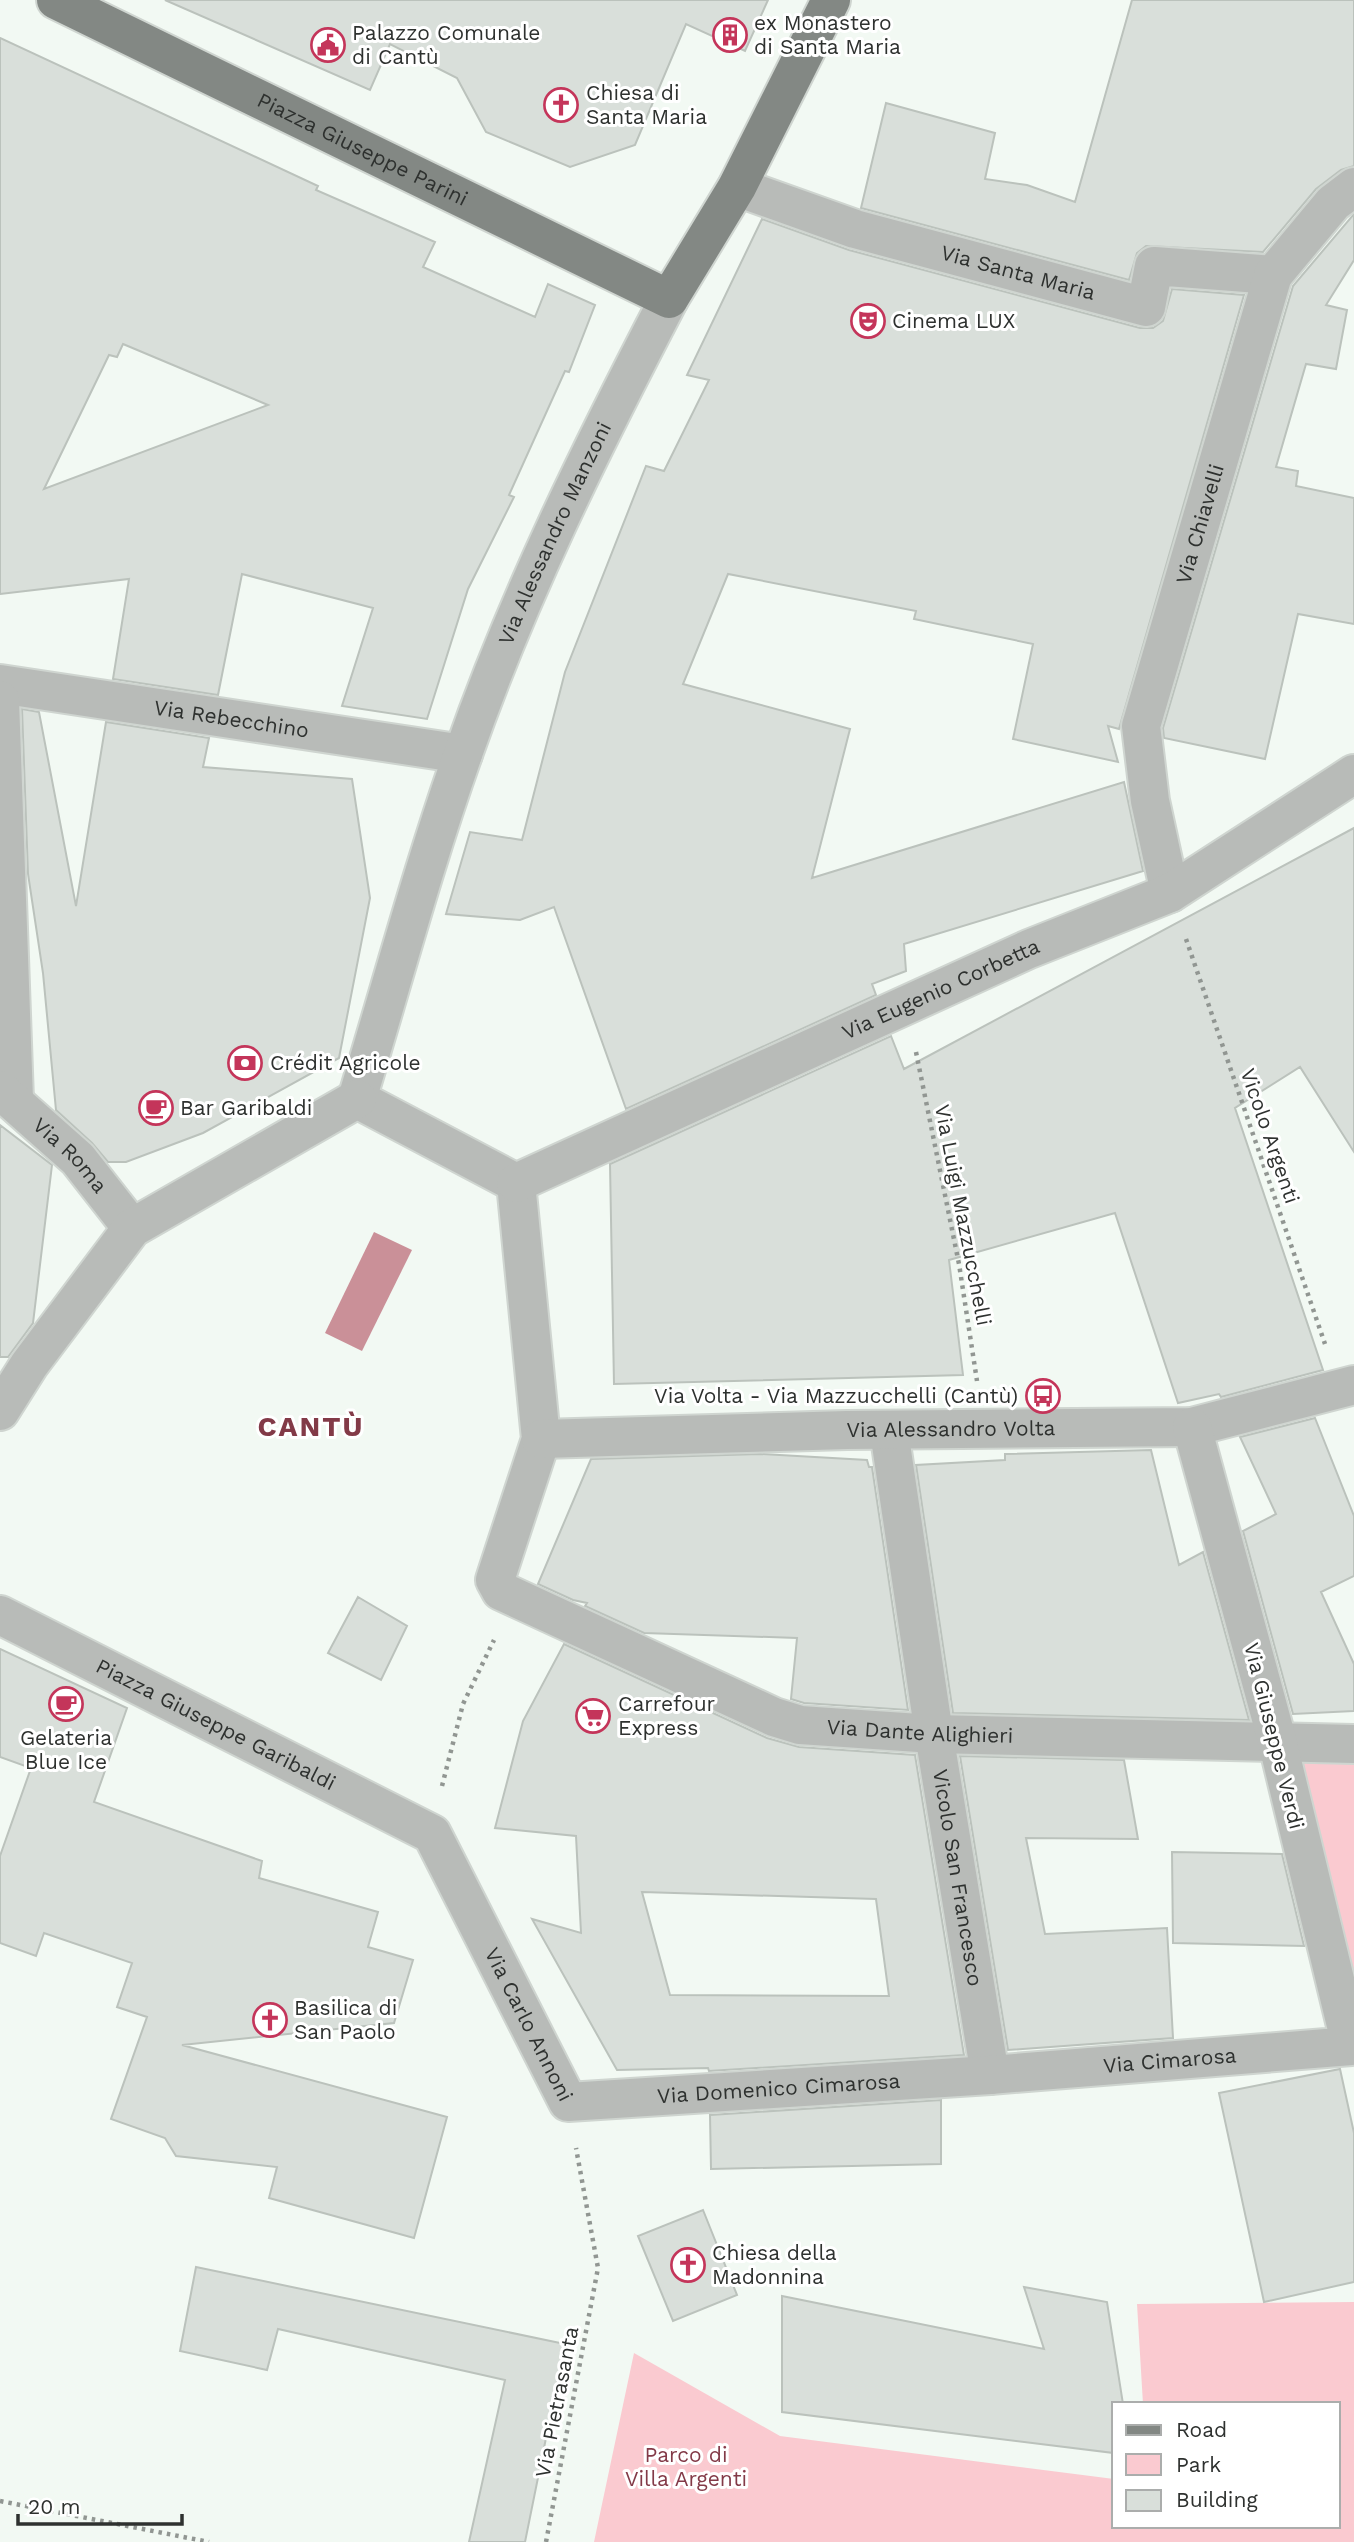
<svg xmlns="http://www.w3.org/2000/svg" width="1354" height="2542" viewBox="0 0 1354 2542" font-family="'Work Sans',sans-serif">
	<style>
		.green { fill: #facad0 }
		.water { fill: #ca9098 }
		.building { fill: #d9dfda; stroke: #bbc2bc; stroke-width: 2; fill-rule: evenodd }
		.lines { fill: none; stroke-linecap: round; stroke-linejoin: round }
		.minor-casing { stroke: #cfd5d0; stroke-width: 42 }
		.major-casing { stroke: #cfd5d0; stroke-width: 42 }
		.path { stroke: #919692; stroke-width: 4.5; stroke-dasharray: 3.5 5; stroke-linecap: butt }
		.minor { stroke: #b8bbb8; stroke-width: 38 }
		.major { stroke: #838884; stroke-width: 38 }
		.labels { text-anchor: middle; stroke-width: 6; stroke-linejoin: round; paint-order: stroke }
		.poi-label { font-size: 21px; fill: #2e312f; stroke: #fff; text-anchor: start }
		.street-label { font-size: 21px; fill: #2e312f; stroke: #fff }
		.park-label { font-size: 21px; fill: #833a48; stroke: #fff }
		.district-label { font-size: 28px; font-weight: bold; letter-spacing: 2px; fill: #823a47; stroke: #fff }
	</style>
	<rect width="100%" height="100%" fill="#f2f9f3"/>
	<path class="green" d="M1297,1756L1354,1759V2050Z
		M1354,2302V2542H594L634,2353L780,2436L1114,2479V2526H1338V2404H1143L1137,2304Z"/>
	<path class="water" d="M374,1232L412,1250L362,1351L325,1333Z"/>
	<path class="building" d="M165,0H768L745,51L686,24L635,145L570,167L486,132L457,78L390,44L370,90Z
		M1132,0H1354V166L1341,170L1316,189L1263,252L1146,246L1137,253L1129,280L861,208L886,103L995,133L985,179L1027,185L1075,202Z
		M0,38L318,186L316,190L435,242L423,267L535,317L548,284L595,305L569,372L565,371L509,495L514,497L468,589L427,719L342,706L373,608L242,574L218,695L113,679L129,579L0,594ZM123,344L268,405L44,489L109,355L117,357Z
		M1354,214V260L1326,305L1347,310L1336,369L1306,364L1276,467L1298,471L1296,486L1354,498V624L1298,614L1265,759L1164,738L1163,728L1293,286Z
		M762,219L849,250L1140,328H1153L1163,321L1172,289L1244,295L1119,729L1108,726L1118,762L1013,739L1033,644L914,619L916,611L728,574L683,684L850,729L812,878L1124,782L1143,871L904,944L906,971L872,984L876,995L626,1109L554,907L520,920L446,914L470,832L522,840L565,672L646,466L664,471L709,380L687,375Z
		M22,709L39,712L76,906L106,722L209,738L203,767L352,779L370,898L339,1058L203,1133L126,1162H108L92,1143L56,1110L43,973L28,874Z
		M1354,828V1152L1300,1067L1235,1108L1323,1370L1221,1397L1219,1394L1178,1403L1115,1213L949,1260L963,1375L614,1384L610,1164L891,1036L904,1069Z
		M0,1125L52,1165L33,1323L8,1357H0Z
		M1315,1418L1354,1516V1576L1321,1592L1354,1664V1711L1293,1714L1243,1531L1276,1514L1240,1437Z
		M1151,1450L1179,1565L1203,1552L1249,1720L953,1713L916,1465L1005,1460V1454Z
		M760,1454L867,1460L869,1467H872L908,1710L804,1703L791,1699L797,1638L644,1633L585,1606L587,1603L573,1600L538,1584L591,1459Z
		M358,1597L407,1626L381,1680L328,1653Z
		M564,1644L767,1738L799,1747L915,1755L964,2055L709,2071L708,2068L617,2070L532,1919L581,1933L576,1836L495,1828L523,1721ZM642,1892L876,1899L889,1996L670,1995Z
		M0,1649L127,1708L94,1802L262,1861L259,1878L378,1912L368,1947L413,1960L394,2023L182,2045L447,2117L414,2238L269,2198L277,2167L176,2156L165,2138L111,2119L147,2017L117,2007L132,1963L44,1933L36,1956L0,1943V1856L31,1768L0,1757Z
		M960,1756L1124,1760L1138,1839L1026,1838L1045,1934L1167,1928L1173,2038L1008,2050Z
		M1172,1852L1282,1854L1304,1946L1173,1943Z
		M1340,2069L1354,2133V2282L1264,2302L1219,2093Z
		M941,2100V2164L711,2169L710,2115Z
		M703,2210L737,2295L673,2321L638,2236Z
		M196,2267L565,2344L525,2542H469L505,2380L278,2329L267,2370L180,2351Z
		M1024,2287L1107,2302L1123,2404H1114V2453L782,2412V2296L1044,2349Z"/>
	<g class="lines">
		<g class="minor-casing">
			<g id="minor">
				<path id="s1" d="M737,187L855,229L1146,307L1154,266L1273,275"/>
				<path id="s2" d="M0,684L463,754"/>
				<path d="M0,700L14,1100"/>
				<path id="s3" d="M1170,893L1150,801L1141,726L1273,275L1333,203L1354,187"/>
				<path id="s4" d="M0,1090L78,1159L132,1228"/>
				<path id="s5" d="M357,1099L516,1183L541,1439L495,1580L501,1591L774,1717L800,1725L934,1734L1354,1744"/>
				<path id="s6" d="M357,1099C392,984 423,867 463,754C518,596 592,447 669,299"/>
				<path id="s7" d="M516,1183L1029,949L1170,893L1354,774"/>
				<path d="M0,1411L29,1365L132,1228L357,1099"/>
				<path id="s8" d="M889,1431L934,1734L990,2075"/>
				<path id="s9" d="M541,1439L847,1430L1192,1427L1354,1385"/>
				<path id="s10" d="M0,1615L432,1834L568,2102L990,2075L1351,2046L1277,1740L1192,1427"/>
			</g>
		</g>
		<g class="major-casing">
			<g id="major">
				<path id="s11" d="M56,0L669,299L737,187L831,0"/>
			</g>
		</g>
		<path class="path" d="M1186,939L1325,1344
			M916,1052L959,1264L977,1381
			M442,1786L463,1704L494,1640
			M0,2501L209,2542
			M546,2542L598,2268L576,2148"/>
		<use href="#minor" class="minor"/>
		<use href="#major" class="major"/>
	</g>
	<defs>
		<g id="building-ring" transform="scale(1.75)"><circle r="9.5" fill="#fff" stroke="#c4355a" stroke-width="1.5"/><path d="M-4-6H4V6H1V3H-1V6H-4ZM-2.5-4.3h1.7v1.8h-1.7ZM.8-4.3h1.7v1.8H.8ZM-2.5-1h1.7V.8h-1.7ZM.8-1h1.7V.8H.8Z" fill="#c4355a"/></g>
		<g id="civic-ring" transform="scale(1.75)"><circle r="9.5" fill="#fff" stroke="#c4355a" stroke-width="1.5"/><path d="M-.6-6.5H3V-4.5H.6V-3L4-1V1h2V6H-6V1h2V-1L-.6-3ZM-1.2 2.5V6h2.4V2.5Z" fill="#c4355a"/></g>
		<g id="church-ring" transform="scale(1.75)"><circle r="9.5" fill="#fff" stroke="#c4355a" stroke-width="1.5"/><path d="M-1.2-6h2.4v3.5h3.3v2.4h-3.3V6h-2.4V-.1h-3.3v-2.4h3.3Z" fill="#c4355a"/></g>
		<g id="theatre-ring" transform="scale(1.75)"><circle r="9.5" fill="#fff" stroke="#c4355a" stroke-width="1.5"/><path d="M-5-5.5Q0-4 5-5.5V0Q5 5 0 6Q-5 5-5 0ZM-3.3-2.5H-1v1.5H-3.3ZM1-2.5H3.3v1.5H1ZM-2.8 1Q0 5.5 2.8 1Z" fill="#c4355a"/></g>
		<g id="bank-ring" transform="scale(1.75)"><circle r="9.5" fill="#fff" stroke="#c4355a" stroke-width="1.5"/><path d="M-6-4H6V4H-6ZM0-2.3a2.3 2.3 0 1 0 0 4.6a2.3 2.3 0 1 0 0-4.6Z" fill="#c4355a"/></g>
		<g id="cafe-ring" transform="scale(1.75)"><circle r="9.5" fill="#fff" stroke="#c4355a" stroke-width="1.5"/><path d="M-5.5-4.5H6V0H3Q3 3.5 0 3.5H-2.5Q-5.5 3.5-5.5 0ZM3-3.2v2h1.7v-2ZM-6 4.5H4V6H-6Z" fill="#c4355a"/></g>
		<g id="bus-ring" transform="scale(1.75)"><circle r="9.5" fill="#fff" stroke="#c4355a" stroke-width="1.5"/><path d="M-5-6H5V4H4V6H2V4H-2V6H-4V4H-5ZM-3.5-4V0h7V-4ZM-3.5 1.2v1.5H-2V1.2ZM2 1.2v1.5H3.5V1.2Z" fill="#c4355a"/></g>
		<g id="supermarket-ring" transform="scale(1.75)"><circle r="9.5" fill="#fff" stroke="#c4355a" stroke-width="1.5"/><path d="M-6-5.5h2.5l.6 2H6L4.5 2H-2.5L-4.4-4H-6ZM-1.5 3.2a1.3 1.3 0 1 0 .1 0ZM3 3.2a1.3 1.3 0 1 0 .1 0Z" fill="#c4355a"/></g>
	</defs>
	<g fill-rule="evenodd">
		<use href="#building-ring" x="730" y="35"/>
		<use href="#civic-ring" x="328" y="45"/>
		<use href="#church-ring" x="561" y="105"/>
		<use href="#theatre-ring" x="868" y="321"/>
		<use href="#bank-ring" x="245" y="1063"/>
		<use href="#cafe-ring" x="156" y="1108"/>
		<use href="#bus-ring" x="1043" y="1396"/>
		<use href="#cafe-ring" x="66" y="1704"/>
		<use href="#supermarket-ring" x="593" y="1716"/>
		<use href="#church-ring" x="270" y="2020"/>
		<use href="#church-ring" x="688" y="2265"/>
	</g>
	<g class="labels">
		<g class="poi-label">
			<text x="754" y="30">ex Monastero<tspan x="754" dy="24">di Santa Maria</tspan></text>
			<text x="352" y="40">Palazzo Comunale<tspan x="352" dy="24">di Cantù</tspan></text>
			<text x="586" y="100">Chiesa di<tspan x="586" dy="24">Santa Maria</tspan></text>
			<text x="892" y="328">Cinema LUX</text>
			<text x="270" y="1070">Crédit Agricole</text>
			<text x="180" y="1115">Bar Garibaldi</text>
			<text x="1018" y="1403" text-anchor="end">Via Volta - Via Mazzucchelli (Cantù)</text>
			<text x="618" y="1711">Carrefour<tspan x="618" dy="24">Express</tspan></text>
			<text x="66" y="1745" text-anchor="middle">Gelateria<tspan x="66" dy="24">Blue Ice</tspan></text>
			<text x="294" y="2015">Basilica di<tspan x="294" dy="24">San Paolo</tspan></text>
			<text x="712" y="2260">Chiesa della<tspan x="712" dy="24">Madonnina</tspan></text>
		</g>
		<g class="street-label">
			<text dy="7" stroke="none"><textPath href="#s11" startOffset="341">Piazza Giuseppe Parini</textPath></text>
			<text dy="7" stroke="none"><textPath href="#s1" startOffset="294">Via Santa Maria</textPath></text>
			<text dy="7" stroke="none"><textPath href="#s3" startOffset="380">Via Chiavelli</textPath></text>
			<text dy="7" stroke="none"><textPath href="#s6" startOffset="600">Via Alessandro Manzoni</textPath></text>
			<text dy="7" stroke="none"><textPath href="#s2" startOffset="234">Via Rebecchino</textPath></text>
			<text dy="7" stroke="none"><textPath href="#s7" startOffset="467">Via Eugenio Corbetta</textPath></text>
			<text transform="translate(1270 1136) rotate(71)" y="7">Vicolo Argenti</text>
			<text dy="7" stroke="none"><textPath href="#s4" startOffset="96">Via Roma</textPath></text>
			<text transform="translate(963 1215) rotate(79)" y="7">Via Luigi Mazzucchelli</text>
			<text dy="7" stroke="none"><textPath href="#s9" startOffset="410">Via Alessandro Volta</textPath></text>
			<text dy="7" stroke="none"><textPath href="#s10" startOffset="242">Piazza Giuseppe Garibaldi</textPath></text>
			<text dy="7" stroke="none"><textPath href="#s5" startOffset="1046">Via Dante Alighieri</textPath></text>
			<text transform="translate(1274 1736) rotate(76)" y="7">Via Giuseppe Verdi</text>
			<text dy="7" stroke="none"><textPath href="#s8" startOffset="452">Vicolo San Francesco</textPath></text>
			<text dy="7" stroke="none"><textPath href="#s10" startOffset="698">Via Carlo Annoni</textPath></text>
			<text dy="7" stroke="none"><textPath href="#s10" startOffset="1388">Via Cimarosa</textPath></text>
			<text dy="7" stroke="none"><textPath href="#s10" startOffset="996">Via Domenico Cimarosa</textPath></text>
			<text transform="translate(557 2402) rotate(-79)" y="7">Via Pietrasanta</text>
		</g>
		<g class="park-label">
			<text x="686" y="2462">Parco di<tspan x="686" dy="24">Villa Argenti</tspan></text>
		</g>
		<g class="district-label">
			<text x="311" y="1436">CANTÙ</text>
		</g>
	</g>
	<rect x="1112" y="2402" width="228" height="126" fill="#ffffff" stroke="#abadac" stroke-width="2"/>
	<rect x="1126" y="2425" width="35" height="10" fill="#838884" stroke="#abadac" stroke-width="2"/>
	<text x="1176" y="2437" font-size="21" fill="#2e312f">Road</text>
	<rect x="1126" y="2454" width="35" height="21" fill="#facad0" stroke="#abadac" stroke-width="2"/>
	<text x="1176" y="2472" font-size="21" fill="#2e312f">Park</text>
	<rect x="1126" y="2490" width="35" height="21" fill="#d9dfda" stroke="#abadac" stroke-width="2"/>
	<text x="1176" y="2507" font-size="21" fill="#2e312f">Building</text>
	<path d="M18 2514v10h164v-10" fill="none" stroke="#2e312f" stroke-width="3.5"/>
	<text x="28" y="2514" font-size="21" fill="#2e312f" stroke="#ffffff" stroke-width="5" paint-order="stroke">20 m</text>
</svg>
